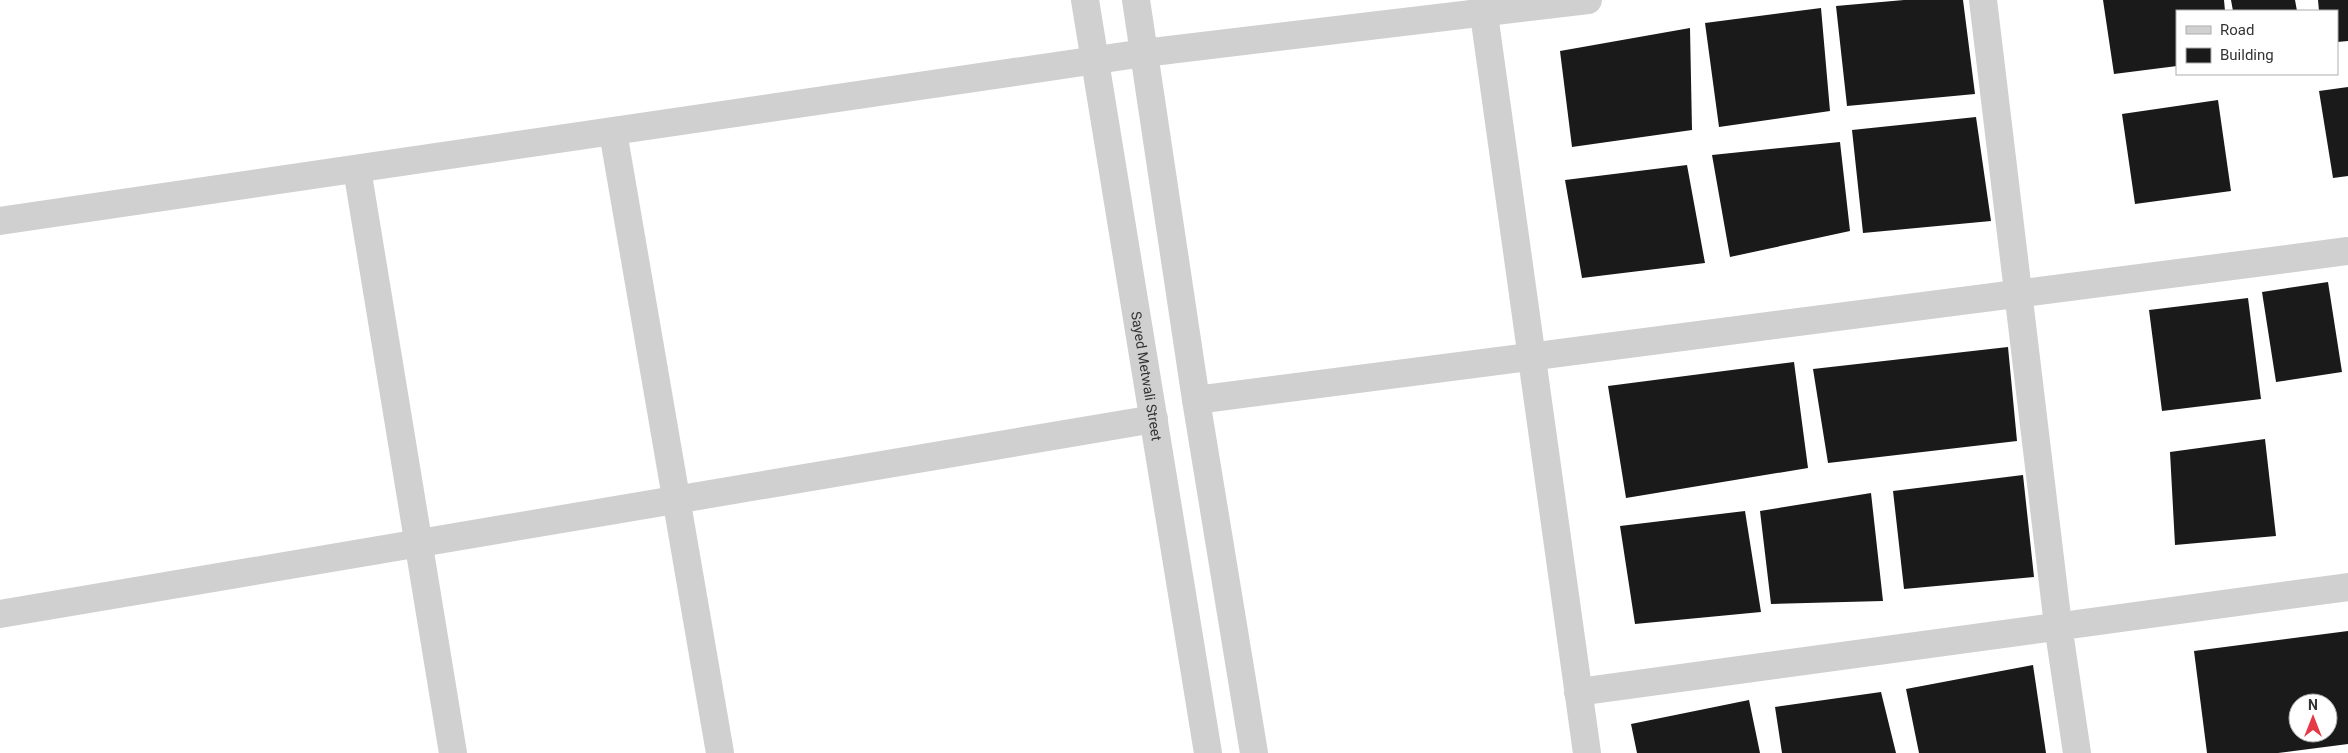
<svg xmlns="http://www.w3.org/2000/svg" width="2348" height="753" viewBox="0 0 2348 753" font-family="Roboto,sans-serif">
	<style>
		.building { fill: #1a1a1a; fill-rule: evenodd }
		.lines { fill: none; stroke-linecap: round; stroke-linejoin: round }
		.minor { stroke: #d0d0d0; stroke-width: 28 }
		.labels { text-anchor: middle; stroke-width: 5; stroke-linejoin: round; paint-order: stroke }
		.street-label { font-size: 14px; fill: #333; stroke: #fff }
	</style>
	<rect width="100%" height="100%" fill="#fff"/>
	<path class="building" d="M1904,0H1963L1975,94L1847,106L1836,6Z
		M2103,0H2224L2225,11H2177V66L2114,74Z
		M2231,0H2295L2297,11H2233Z
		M2318,0H2348V41L2337,42V11H2319Z
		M1821,8L1830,111L1719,127L1705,23Z
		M1690,28L1692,130L1572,147L1560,51Z
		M2348,87V176L2333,178L2319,91Z
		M2218,100L2231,191L2135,204L2122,114Z
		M1976,117L1991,221L1863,233L1852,130Z
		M1840,142L1850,231L1730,257L1712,155Z
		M1687,165L1705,263L1582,278L1565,180Z
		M2328,282L2342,372L2276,382L2262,292Z
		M2248,298L2261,399L2162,411L2149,310Z
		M2008,347L2017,441L1828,463L1813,369Z
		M1794,362L1808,468L1626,498L1608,386Z
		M2265,439L2276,536L2175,545L2170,452Z
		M2023,475L2034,577L1904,589L1893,491Z
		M1871,493L1883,601L1771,604L1760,511Z
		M1745,511L1761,612L1635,624L1620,526Z
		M2348,631V744L2278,753H2207L2194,651ZM2298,703H2328V733H2298Z
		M2033,665L2046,753H1919L1906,689Z
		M1881,692L1896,753H1782L1775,707Z
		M1749,700L1760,753H1637L1631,724Z"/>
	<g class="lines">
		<g class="minor">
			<path id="s1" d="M1085,0L1208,753"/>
			<path d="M1136,0L1196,400L1254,753"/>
			<path d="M1482,0L1587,753"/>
			<path d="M1983,0L2058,625L2077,753"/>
			<path d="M613,132L720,753"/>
			<path d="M357,169L453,753"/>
			<path d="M0,221L1144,53L1588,0"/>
			<path d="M1196,400L2348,251"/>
			<path d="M0,614L1154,419"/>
			<path d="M1578,692L2348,587"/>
		</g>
	</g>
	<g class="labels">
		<g class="street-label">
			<text dy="5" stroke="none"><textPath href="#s1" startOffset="381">Sayed Metwali Street</textPath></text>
		</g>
	</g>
	<rect x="2176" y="10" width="162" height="65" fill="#ffffff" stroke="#adadad"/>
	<rect x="2186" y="26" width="25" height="8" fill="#d0d0d0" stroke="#adadad"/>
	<text x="2220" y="35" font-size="15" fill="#333333">Road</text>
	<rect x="2186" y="48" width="25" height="15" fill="#1a1a1a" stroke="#adadad"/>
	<text x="2220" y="60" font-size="15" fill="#333333">Building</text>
	<g transform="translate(2313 718)"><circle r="24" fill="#ffffff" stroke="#adadad"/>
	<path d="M0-4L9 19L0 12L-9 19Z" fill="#e63946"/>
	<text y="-8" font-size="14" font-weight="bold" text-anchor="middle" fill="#333333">N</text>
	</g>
</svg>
